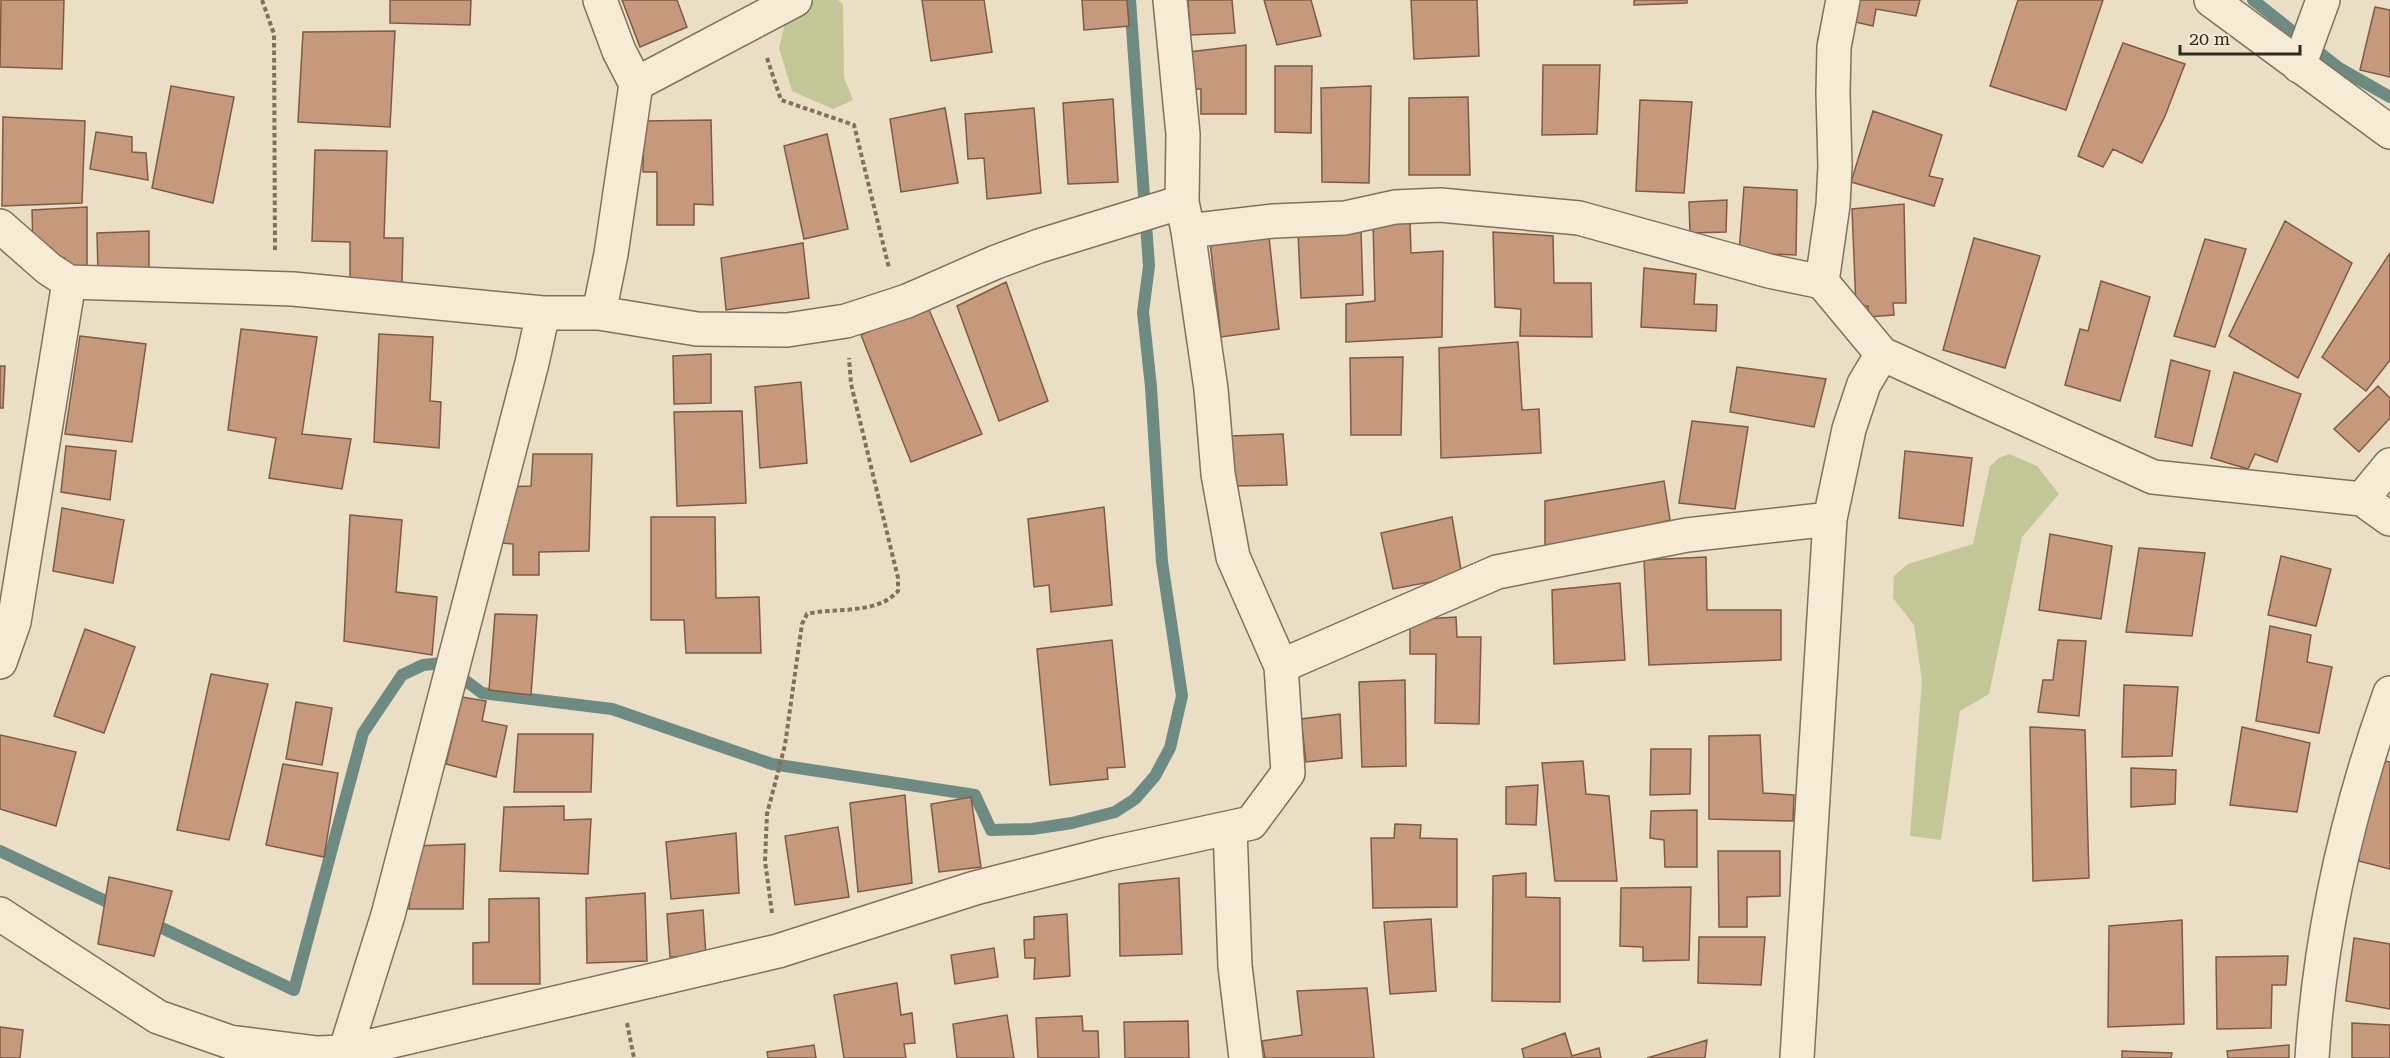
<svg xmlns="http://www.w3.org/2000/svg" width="2390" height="1058" viewBox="0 0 2390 1058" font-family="'Roboto Serif',serif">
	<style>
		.green { fill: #c3c798 }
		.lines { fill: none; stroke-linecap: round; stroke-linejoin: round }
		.stream { stroke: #6d8b83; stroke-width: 12 }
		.building { fill: #c6997c; stroke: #805a43; stroke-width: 1.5 }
		.minor-casing { stroke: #83705c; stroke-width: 36 }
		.tertiary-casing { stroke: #83705c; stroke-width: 36 }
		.path { stroke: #83705c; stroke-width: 4; stroke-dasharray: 4.5 3; stroke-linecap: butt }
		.minor { stroke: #f6ecd6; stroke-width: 33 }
		.tertiary { stroke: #f6ecd6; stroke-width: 33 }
	</style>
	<rect width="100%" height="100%" fill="#eadec4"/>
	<path class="green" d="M808,0H838L843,4L844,77L853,100L833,109L792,91L779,48L788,11Z
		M2009,454L2037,466L2059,494L2022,537L1989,694L1960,711L1941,840L1910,836L1922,681L1914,625L1893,598L1894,576L1908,564L1973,544L1990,466L1999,458Z"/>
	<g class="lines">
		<path class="stream" d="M2253,0L2339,68L2390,97
			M0,851L118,907
			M147,921L294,990L363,733L402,675L423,665L442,663L482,693L612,709L772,764L975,795L991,830L1032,829L1072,823L1115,812L1135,799L1155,776L1170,748L1182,696L1162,562L1151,387L1143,312L1149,266L1130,0"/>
	</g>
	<path class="building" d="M1,0H64L62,69L0,67Z
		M390,0H471L470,25L390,23Z
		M622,0H677L687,27L640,47Z
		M922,0H984L992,52L931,61Z
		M1082,0H1127L1129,26L1084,30Z
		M1188,0H1232L1235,33L1190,35Z
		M1264,0H1311L1321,36L1277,45Z
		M1411,0H1477L1479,56L1414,59Z
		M1634,0H1687V3L1634,5Z
		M1856,0H1920L1916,16L1876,9L1873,26L1851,21Z
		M2018,0H2103L2066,110L1990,86Z
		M2375,7L2390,10V77L2360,70Z
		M395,31L390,127L298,122L303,32Z
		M2123,43L2185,64L2165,116L2142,163L2113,149L2103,167L2078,156Z
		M1246,45V114H1201V89H1192L1189,52Z
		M1543,65H1600L1597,134L1542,135Z
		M1275,66H1312L1311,133L1275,132Z
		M171,86L234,97L213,203L152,188Z
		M1371,86L1369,183L1322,182L1321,88Z
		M1468,97L1470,175H1409V98Z
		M1113,99L1118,182L1068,184L1063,103Z
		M1640,100L1692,102L1684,193L1636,191Z
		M945,108L958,183L901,192L890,119Z
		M1034,108L1041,193L987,199L984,158L968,159L965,114Z
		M1873,111L1942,135L1929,176L1943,179L1934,206L1851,182Z
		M3,117L85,121L82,203L2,206Z
		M711,120L713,205L694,204V225H657V172H643L644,121Z
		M96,132L132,137V152L146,153L148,180L90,169Z
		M827,134L848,229L804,239L784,146Z
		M315,150L387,151L384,238H403L402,282L350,279V242L312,241Z
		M1744,187L1797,190L1796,255L1739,253Z
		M1727,200L1726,232L1690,233L1689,202Z
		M1904,204L1906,303H1893L1894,315L1868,317V306L1856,307L1852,209Z
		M87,207V269H65V258L42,257L33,249L32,210Z
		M1410,221L1411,253L1443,251L1442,337L1346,342V304L1375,301L1373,223Z
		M2285,221L2352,263L2298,378L2229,336Z
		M149,231V273H98L97,233Z
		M1361,231L1363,295L1301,298L1298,233Z
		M1493,232L1553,236L1554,283H1591L1592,337L1520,336L1521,309L1495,307Z
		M1269,237L1279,329L1221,337L1210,242Z
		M1974,238L2040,256L2005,368L1943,350Z
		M2205,239L2246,249L2215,347L2174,336Z
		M803,243L809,298L726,310L721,258Z
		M2390,253V360L2366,391L2322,357Z
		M1644,268L1696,274L1694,304L1717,305L1716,331L1641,327Z
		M2101,281L2150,297L2120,401L2065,385L2080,329L2088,331Z
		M1006,282L1048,401L999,421L957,306Z
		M927,305L982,434L911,462L861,335Z
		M241,329L317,337L302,434L351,439L342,489L269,478L276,438L228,430Z
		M379,334L433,337L430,401L441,402L439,448L374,442Z
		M80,336L146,344L132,442L65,434Z
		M1518,342L1522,410L1539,409L1541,453L1441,458L1439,348Z
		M711,354V403L674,404L673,356Z
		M1403,357L1401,435H1351L1350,358Z
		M2171,360L2210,371L2192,446L2155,437Z
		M0,366H5L3,408H0Z
		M1737,367L1826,379L1814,427L1730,412Z
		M2234,372L2301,394L2277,462L2255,454L2248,469L2211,458Z
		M801,382L807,463L760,468L755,387Z
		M2378,386L2390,398V418L2359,452L2334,429Z
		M742,411L746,503L677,506L674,412Z
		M1692,421L1748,427L1735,509L1679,503Z
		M1283,434L1287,485L1236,486L1231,436Z
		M66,446L116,451L110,500L61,492Z
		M1905,451L1972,458L1963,526L1899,518Z
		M533,454H592L589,551L539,552V575H513V544L502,543V487L531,486Z
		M1664,481L1670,520L1545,555V501Z
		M1104,507L1112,605L1051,612L1049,585L1034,587L1028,519Z
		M62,508L124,520L113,583L53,571Z
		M350,515L402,520L396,592L437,597L432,655L344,641Z
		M651,517H715L716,598L759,597L761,653H686L684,620H651Z
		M1452,517L1462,576L1393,589L1381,533Z
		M2050,534L2112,546L2101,619L2039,610Z
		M2139,548L2205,553L2192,636L2126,632Z
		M2281,556L2331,569L2316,626L2268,615Z
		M1706,557L1707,610H1781V660L1649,665L1644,560Z
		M1620,583L1625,660L1554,664L1552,590Z
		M495,614L537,615L531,695L489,690Z
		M1456,617L1457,637H1481L1479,724L1435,723L1436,654H1410V620Z
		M2270,626L2311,635L2307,662L2332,667L2319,733L2256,721Z
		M85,629L135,647L104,733L54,716Z
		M1112,640L1125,767L1107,768L1108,779L1050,785L1037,649Z
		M2058,640L2086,641L2079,716L2038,712L2043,680H2053Z
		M211,674L268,684L229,840L177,830Z
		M1405,680L1406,766L1362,767L1359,682Z
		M2124,685L2178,687L2172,756L2122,757Z
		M462,697L486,701L482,721L507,726L496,777L446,764Z
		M296,702L332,708L322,765L286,759Z
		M1340,714L1342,758L1306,762L1301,719Z
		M2030,727L2085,730L2089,878L2033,881Z
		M2242,727L2310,743L2297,812L2230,805Z
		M518,734H593L591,792H514Z
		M0,735L76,752L56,826L0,809Z
		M1760,735L1763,793L1794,795L1793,821L1709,819V736Z
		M1651,749H1691L1690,794L1650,795Z
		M2374,759L2390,762V869L2347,858Z
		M1583,761L1586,794L1609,796L1617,881H1555L1542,763Z
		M283,764L338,773L324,857L266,845Z
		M2131,768L2176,770L2175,804L2131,807Z
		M1538,785L1536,825L1506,824V787Z
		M905,795L912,883L858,892L850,803Z
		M971,797L981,867L939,872L931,804Z
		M564,806V820L591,819L588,874L500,871L504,807Z
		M1697,810V867H1665L1664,840L1650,838L1651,811Z
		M1395,824L1421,825L1420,838L1457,839V907L1373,908L1371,838H1394Z
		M838,827L849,897L795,905L785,836Z
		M736,833L739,893L671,899L666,842Z
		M465,844L463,909H409L414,846Z
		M1718,851H1780V896L1747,897V927H1719Z
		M1526,873V897L1560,898V1002L1492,1001L1493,876Z
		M109,877L172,891L154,956L98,944Z
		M1179,878L1182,954L1120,956L1119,884Z
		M1691,887L1689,960L1643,961V947L1620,946L1621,888Z
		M645,893L647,961L587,963L586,898Z
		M539,898L540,984H473V943L489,942V899Z
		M703,910L706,956L670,957L667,914Z
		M1067,914L1070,976L1034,979L1035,958H1025L1024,940L1034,939V917Z
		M1431,919L1436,991L1390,994L1384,922Z
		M2182,920L2184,1024L2108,1027L2109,926Z
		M1699,937H1765L1761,985L1698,983Z
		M2354,938L2390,944V1009L2346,1001Z
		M994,948L998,977L955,984L951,955Z
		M2288,956L2286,985H2272L2271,1028L2217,1029L2216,957Z
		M897,983L901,1015L912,1013L915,1043L904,1044L906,1058H844L834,995Z
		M1367,988L1374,1058H1265L1262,1041L1302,1035L1297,991Z
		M1007,1015L1014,1058H957L953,1024Z
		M1082,1016L1083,1031H1098L1099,1058H1038L1036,1018Z
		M1188,1021L1189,1058H1125L1124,1022Z
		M2352,1023L2390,1025V1058H2352Z
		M0,1027L23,1030L20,1058H0Z
		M1565,1033L1572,1056L1599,1048L1601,1058H1524L1522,1049Z
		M1707,1040L1705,1058H1647Z
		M814,1045L816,1058H768L767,1052Z
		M2289,1045V1058H2228L2227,1051Z
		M2122,1051L2172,1053L2171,1058H2122Z"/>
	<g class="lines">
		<g class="minor-casing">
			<path id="minor" d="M2299,66L2323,0
				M636,84L795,0
				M0,226L49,269L69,282L293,289L543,313H599L697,329L787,330L846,321L907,301L996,262L1039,246L1182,202
				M1188,231L1274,221L1345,218L1395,207L1440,205L1579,218L1769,271L1822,282L1882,354L2153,477L2362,499L2390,519
				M1822,282L1833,205L1835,166L1833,93L1834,47L1843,0
				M599,313L611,254L636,84L619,51L600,0
				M2362,499L2390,465
				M0,662L14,622L69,282
				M1281,666L1497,572L1687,535L1830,519
				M1230,828L1235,966L1246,1058
				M0,914L158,1017L230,1042L317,1053L345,1052L778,951L975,888L1108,854L1251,823L1288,773L1281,666L1233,557L1218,474L1211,389L1188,231L1182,202L1183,134L1170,0
				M347,1058L345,1052L388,915L532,363L543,313
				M1797,1058L1830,519L1849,429L1864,384L1882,354
				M2312,1058C2320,934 2348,810 2390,693"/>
		</g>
		<g class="tertiary-casing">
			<path id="tertiary" d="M2211,0L2390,132"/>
		</g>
		<path class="path" d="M262,0L274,34L275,252
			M767,58L781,100L854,125L889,268
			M772,913L765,861L767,814L785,745L802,624L807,614C836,607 877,615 898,591V578L851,384L849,358
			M627,1023L634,1058"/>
		<use href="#minor" class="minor"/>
		<use href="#tertiary" class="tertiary"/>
	</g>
	<path d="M2180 45v9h120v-9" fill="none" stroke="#34291f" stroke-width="3"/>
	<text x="2189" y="45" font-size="18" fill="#34291f" stroke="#f2e9d2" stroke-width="4.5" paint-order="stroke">20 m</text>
</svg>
